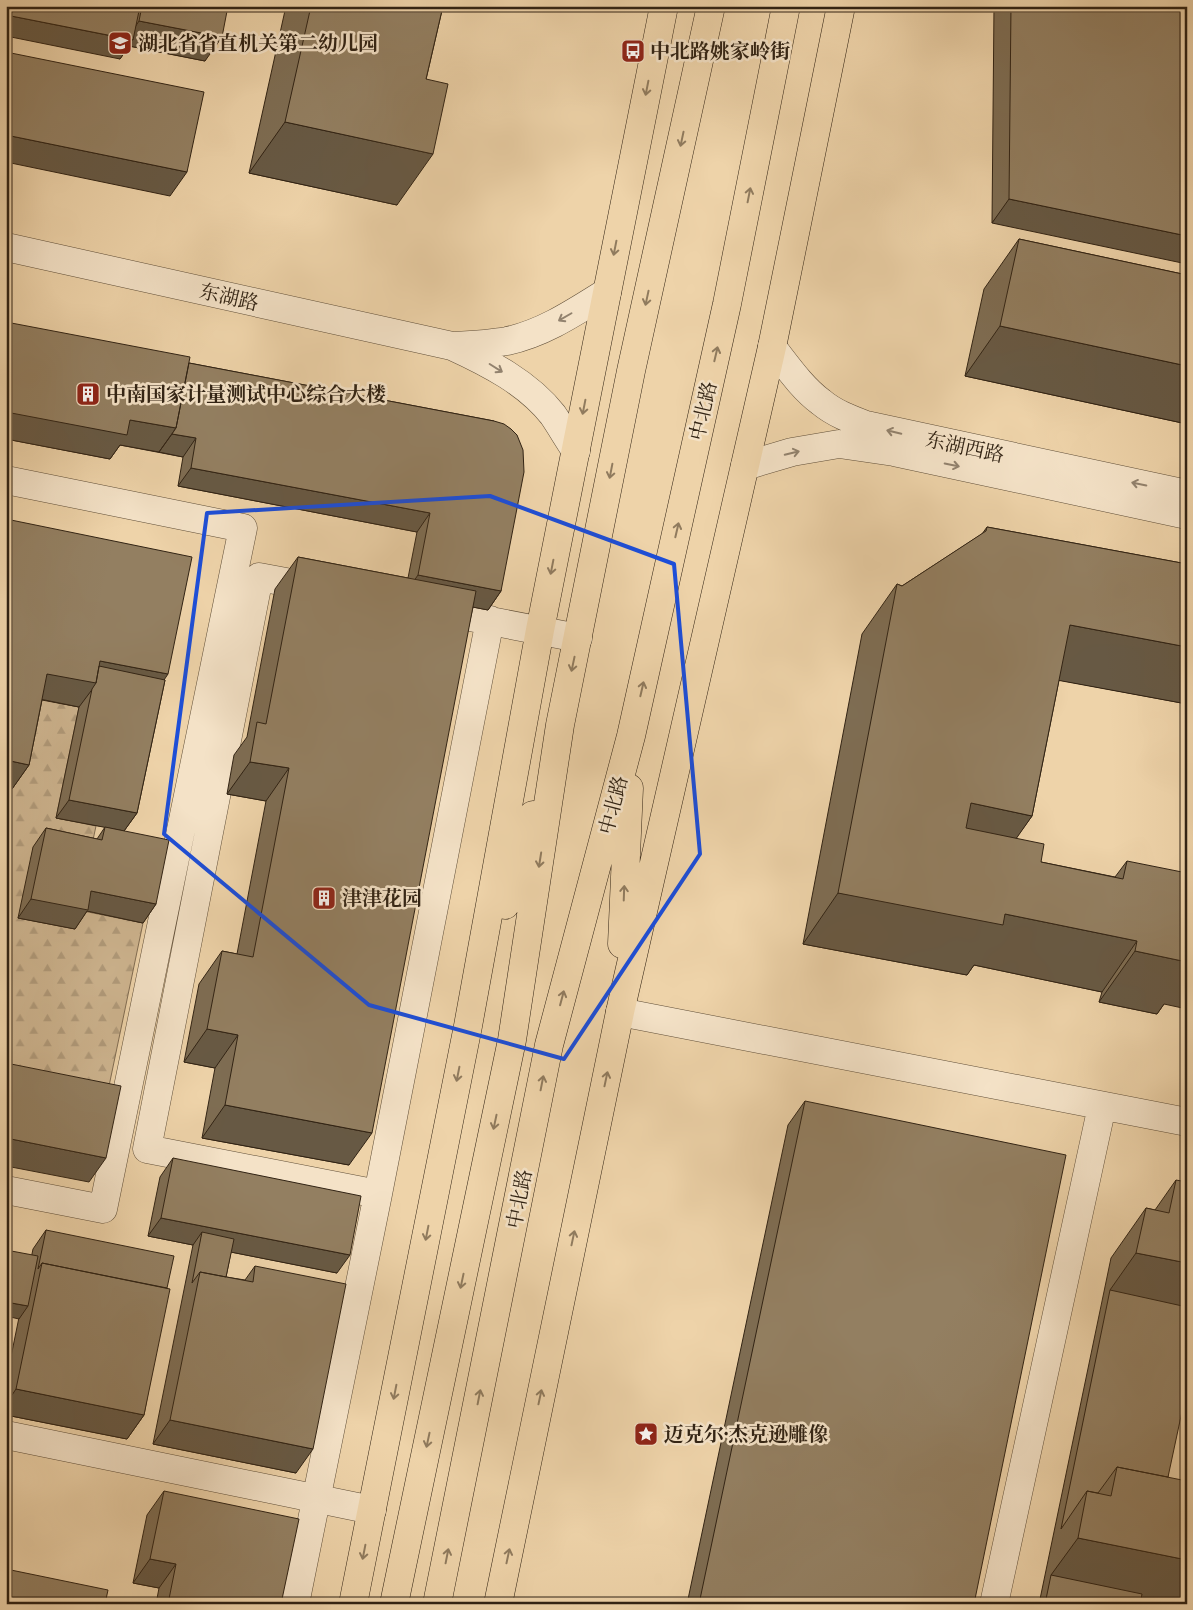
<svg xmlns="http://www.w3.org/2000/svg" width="1193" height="1610" viewBox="0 0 1193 1610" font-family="'IM FELL Great Primer','Noto Serif SC',serif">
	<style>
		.forest { fill: url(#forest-firs); stroke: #806c52 }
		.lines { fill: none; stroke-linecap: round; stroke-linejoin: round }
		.minor-casing { stroke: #604f39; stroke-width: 29 }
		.major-casing { stroke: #312314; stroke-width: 29 }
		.minor { stroke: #f4e2c7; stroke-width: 28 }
		.major { stroke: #eed3a9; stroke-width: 28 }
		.wall { fill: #7e6d53; stroke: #312314 }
		.shaded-wall { fill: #675944; stroke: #312314 }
		.building { fill: #937f61; stroke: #312314 }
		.oneway { stroke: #907b5e }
		.oneway2 { stroke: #92826e }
		.marked { fill: none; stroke: #1d4ed8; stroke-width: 4; stroke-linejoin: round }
		.labels { text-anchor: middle; stroke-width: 5; stroke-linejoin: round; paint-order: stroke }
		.poi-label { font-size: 20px; font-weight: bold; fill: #312314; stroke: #f4e2c7; text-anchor: start }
		.street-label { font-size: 20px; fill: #312314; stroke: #f4e2c7 }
	</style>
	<defs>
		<pattern id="forest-firs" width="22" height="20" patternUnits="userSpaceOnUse" patternTransform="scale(1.25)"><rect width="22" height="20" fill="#ceb590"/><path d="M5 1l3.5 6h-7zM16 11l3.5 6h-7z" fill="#b19b7b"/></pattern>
	</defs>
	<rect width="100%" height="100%" fill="#eed3a9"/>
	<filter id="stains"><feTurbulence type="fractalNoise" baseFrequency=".004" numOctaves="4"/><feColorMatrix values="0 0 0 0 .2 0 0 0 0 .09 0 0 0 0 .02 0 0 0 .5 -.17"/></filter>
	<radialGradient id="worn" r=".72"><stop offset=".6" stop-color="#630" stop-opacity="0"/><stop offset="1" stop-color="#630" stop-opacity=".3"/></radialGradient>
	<path class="forest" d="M30,697L79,707L56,818L96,826L78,910L143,923L104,1110L6,1090V788L11,789Z"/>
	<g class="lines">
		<g class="minor-casing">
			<path id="minor" d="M6,247L452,346C489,363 528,383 553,415C561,427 568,439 576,451
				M454,346C472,345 490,344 507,341C544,333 575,312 607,292
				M772,347C787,366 802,388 821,402C834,413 850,419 866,425L1187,494
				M745,466L792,452L839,444L894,452L1187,515
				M6,480L243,528L103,1209L6,1190
				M318,588L259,577L147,1149L378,1194
				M434,610L578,638
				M620,1012L1187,1122
				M6,1435L372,1510
				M295,1604L378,1194L490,620
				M994,1604L1102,1106"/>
		</g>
		<g class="major-casing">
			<path id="major" d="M505,905L533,815
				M622,944L629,788
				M353,1604L468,1026L540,630L664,6
				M394,1604L512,1040L560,725L631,371L711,6
				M437,1604L549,1045L631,736L727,304L786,6
				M498,1604L620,1012L772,347L841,6"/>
		</g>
		<use href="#minor" class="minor"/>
		<use href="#major" class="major"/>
	</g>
	<path class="wall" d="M6,6H228L205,61L129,46L120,59Z
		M286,6H443L397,205L249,173Z
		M994,6H1187L992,223Z
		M1019,239L1187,275V424L965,376L984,289Z
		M189,363L494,421L501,591L488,610L473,607L349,1165L202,1138L215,1068L184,1062L199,984L222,951L237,954L266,801L227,794L234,755L247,737L275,589L298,557L408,578L417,532L178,486L183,457L120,445L110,459L6,439Z
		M6,519L165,680L137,813L124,831L156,904L143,923L87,911L75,929L18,918L33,847L46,828L97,839L105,827L56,818L79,707L42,700L29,765L12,789L6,788Z
		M987,527L1187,564V704L1059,680L1032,816L1016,838L1041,862L1115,877L1127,861L1164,1004L1157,1014L1099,1002L1102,992L974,965L967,975L803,944L862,634L897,584L902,586L982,534Z
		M805,1101L974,1604H687L788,1125Z
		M173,1158L337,1273L231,1252L226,1277L245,1280L255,1266L296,1473L153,1444L193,1245L148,1236L160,1177Z
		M1176,1180L1168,1477L1187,1604H1039L1111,1258L1146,1208L1155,1210Z
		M46,1230L167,1288L144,1415L127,1439L6,1415V1381L33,1249Z
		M164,1491L281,1604H156L159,1588L133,1583L147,1515Z"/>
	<path class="shaded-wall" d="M6,15L127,39L139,21L222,37L205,61L129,46L120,59L6,36Z
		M285,122L433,154L397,205L249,173Z
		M6,135L187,172L170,196L6,162Z
		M1009,199L1187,236V264L992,223Z
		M1000,326L1187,366V424L965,376Z
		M6,412L130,420L176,428L159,452L120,445L110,459L6,439Z
		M172,434L196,438L183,457L159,452Z
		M191,468L430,513L417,532L178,486Z
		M418,575L501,591L488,610L405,594Z
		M1070,625L1187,647V704L1035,676Z
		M100,661L168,674L152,698L94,687L79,707L30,697L47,674Z
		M6,760L29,765L12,789L6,788Z
		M250,762L289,768L266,801L227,794Z
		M69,800L137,813L124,831L56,818Z
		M971,803L1032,816L997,866L935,853Z
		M91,891L156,904L143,923L87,911L75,929L18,918L31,899Z
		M838,893L1005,914L1137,941L1102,992L974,965L967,975L803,944Z
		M1135,951L1187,962V1009L1164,1004L1157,1014L1099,1002Z
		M207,1029L238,1035L215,1068L184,1062Z
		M225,1105L372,1133L349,1165L202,1138Z
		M6,1138L106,1158L89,1182L6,1166Z
		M161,1218L350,1255L337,1273L200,1246L202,1232L193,1245L148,1236Z
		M1136,1253L1187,1263V1321L1110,1290Z
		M6,1302L28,1306L19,1319L6,1316Z
		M16,1389L144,1415L127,1439L6,1415V1404Z
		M170,1420L313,1449L296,1473L153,1444Z
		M1078,1538L1187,1560V1604H1118L1051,1575Z
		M150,1559L176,1564L159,1588L133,1583Z
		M6,1599L27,1604H6Z"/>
	<path class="building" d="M6,6H140L133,40L6,15Z
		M142,6H228L222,37L139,21Z
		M311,6H443L426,79L448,84L433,154L285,122Z
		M1011,6H1187V236L1009,199Z
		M6,52L204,92L187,172L6,135Z
		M1019,239L1187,275V366L1000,326Z
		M6,322L190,357L176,428L130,420L127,435L6,412Z
		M189,363L494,421L504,424L511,429L517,435L523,450L524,472L501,591L418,575L430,513L191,468L196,438L172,434L176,428Z
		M6,519L192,557L168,674L100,661L96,683L47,674L29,765L6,760Z
		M987,527L1187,564V647L1070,625L1032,816L971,803L966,828L1044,844L1041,862L1123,879L1127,861L1187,873V962L1135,951L1137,941L1005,914L1003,925L838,893L897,584L902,586L986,531Z
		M298,557L476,591L372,1133L225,1105L238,1035L207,1029L222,951L253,957L289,768L250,762L257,722L266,724Z
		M99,666L165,680L137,813L69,800L92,689L96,683Z
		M105,827L169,840L156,904L91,891L88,910L31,899L46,828L102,840Z
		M6,1063L121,1086L106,1158L6,1138Z
		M805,1101L1066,1155L974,1604H699Z
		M173,1158L361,1196L350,1255L161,1218Z
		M1176,1180L1187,1182V1263L1136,1253L1146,1208L1169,1213Z
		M46,1230L174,1256L167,1288L42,1263L38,1269Z
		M202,1232L234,1239L226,1277L200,1272L192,1283Z
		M6,1250L38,1256L28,1306L6,1302Z
		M42,1263L170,1289L144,1415L16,1389Z
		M255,1266L346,1284L313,1449L170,1420L200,1272L253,1282Z
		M1110,1290L1187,1307V1388L1168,1477L1117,1467L1098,1493L1087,1491L1061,1529Z
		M1117,1467L1187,1481V1560L1078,1538L1087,1491L1111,1496Z
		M164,1491L299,1519L281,1604H168L176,1564L150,1559Z
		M6,1569L108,1590L105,1604H27L6,1599Z
		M1051,1575L1142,1594L1140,1604H1045Z"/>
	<defs><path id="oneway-shaft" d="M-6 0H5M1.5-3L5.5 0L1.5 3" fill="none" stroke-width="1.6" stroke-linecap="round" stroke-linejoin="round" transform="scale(1.25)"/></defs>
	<g class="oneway">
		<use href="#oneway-shaft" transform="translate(647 88) rotate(101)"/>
		<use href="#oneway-shaft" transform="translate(682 139) rotate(102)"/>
		<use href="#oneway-shaft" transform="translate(749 195) rotate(-79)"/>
		<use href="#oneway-shaft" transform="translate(615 248) rotate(101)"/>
		<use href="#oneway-shaft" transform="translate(647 298) rotate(102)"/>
		<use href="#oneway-shaft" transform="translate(716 354) rotate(-77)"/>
		<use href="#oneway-shaft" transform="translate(584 407) rotate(101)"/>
		<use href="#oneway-shaft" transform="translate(611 471) rotate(101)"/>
		<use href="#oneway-shaft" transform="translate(677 530) rotate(-77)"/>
		<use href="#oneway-shaft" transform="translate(552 567) rotate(101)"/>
		<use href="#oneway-shaft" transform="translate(573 664) rotate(102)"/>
		<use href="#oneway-shaft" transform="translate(642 689) rotate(-77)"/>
		<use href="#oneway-shaft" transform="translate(540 860) rotate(99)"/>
		<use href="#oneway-shaft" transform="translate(624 893) rotate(-88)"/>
		<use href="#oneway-shaft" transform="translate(562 998) rotate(-75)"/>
		<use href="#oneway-shaft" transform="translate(458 1074) rotate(101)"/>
		<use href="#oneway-shaft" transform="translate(606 1079) rotate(-78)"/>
		<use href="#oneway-shaft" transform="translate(542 1083) rotate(-79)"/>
		<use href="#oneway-shaft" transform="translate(495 1122) rotate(102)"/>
		<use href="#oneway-shaft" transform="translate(427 1233) rotate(101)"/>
		<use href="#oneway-shaft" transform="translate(573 1238) rotate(-78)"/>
		<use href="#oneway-shaft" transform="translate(462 1281) rotate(102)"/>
		<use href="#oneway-shaft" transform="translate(395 1392) rotate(101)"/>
		<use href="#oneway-shaft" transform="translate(479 1397) rotate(-79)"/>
		<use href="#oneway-shaft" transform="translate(540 1397) rotate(-78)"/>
		<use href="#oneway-shaft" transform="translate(428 1440) rotate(102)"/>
		<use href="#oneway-shaft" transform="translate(364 1552) rotate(101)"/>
		<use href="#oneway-shaft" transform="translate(447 1556) rotate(-79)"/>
		<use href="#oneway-shaft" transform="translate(508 1556) rotate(-78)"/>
	</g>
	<g class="oneway2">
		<use href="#oneway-shaft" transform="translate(565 317) rotate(150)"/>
		<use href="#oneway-shaft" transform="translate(496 368) rotate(32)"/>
		<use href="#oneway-shaft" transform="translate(894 432) rotate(-167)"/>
		<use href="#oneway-shaft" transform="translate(792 453) rotate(-14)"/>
		<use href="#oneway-shaft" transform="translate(952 465) rotate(12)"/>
		<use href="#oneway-shaft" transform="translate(1139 484) rotate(-168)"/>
	</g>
	<path class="marked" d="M490,496L674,564L700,854L564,1059L369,1005L164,834L207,513Z"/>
	<defs>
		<g id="school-square" transform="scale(1.25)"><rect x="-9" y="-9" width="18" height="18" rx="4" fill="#8f2418" stroke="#f4e2c7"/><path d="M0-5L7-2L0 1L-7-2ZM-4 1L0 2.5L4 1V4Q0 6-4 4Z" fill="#fff"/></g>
		<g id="bus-square" transform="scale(1.25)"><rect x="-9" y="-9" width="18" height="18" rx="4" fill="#8f2418" stroke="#f4e2c7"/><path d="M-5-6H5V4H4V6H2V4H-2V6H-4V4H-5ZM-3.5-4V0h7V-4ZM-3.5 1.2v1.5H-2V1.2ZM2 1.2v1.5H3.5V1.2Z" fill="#fff"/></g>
		<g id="building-square" transform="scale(1.25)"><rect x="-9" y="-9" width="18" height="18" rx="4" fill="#8f2418" stroke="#f4e2c7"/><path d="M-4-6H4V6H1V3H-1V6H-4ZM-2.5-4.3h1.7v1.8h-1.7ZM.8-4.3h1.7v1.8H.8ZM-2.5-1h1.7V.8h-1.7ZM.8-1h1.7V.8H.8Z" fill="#fff"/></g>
		<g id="sight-square" transform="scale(1.25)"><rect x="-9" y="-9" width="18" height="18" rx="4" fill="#8f2418" stroke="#f4e2c7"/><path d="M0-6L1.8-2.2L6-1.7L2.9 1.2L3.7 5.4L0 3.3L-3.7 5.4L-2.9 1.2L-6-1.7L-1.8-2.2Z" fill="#fff"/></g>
	</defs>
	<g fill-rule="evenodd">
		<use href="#school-square" x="120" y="43"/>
		<use href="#bus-square" x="633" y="51"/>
		<use href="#building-square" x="88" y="394"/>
		<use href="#building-square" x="324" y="898"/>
		<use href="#sight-square" x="646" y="1434"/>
	</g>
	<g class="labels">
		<g class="poi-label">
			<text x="138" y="50">湖北省省直机关第二幼儿园</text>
			<text x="650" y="58">中北路姚家岭街</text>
			<text x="106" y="401">中南国家计量测试中心综合大楼</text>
			<text x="342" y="905">津津花园</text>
			<text x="664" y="1441">迈克尔·杰克逊雕像</text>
		</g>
		<g class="street-label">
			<text transform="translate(229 297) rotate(13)" y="7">东湖路</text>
			<text transform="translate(703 411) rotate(-77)" y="7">中北路</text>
			<text transform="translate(965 447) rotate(12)" y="7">东湖西路</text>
			<text transform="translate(613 805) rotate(-75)" y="7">中北路</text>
			<text transform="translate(519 1199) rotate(-79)" y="7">中北路</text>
		</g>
	</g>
	<rect width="1193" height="1610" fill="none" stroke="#eed3a9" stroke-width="25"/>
	<rect x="8" y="8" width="1178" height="1595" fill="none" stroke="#312314" stroke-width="2.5"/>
	<rect x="12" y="12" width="1168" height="1585" fill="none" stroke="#312314"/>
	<rect width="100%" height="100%" filter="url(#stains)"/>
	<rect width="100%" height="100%" fill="url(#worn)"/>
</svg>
